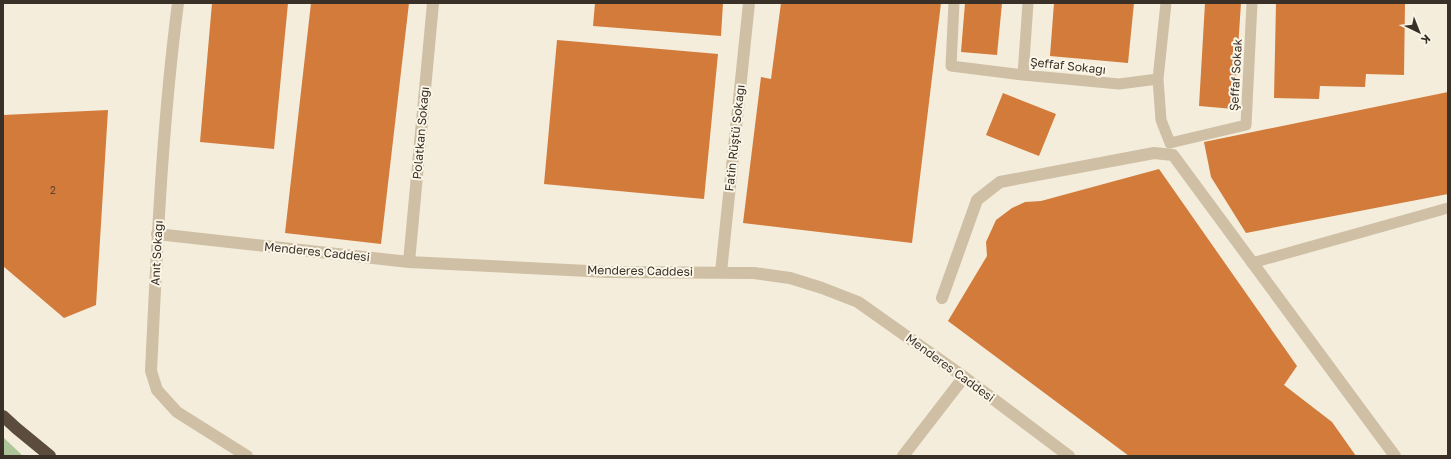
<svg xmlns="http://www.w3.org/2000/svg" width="1451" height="459" viewBox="0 0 1451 459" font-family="'Golos Text',sans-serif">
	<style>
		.green { fill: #aec599 }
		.building { fill: #d27b3b }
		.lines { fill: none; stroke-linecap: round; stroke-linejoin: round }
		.lane { stroke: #cebfa5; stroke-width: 11 }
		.street { stroke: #cebfa5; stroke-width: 12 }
		.highway { stroke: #5b4c3d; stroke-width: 12 }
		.labels { text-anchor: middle; stroke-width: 4; stroke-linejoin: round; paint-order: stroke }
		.number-label { font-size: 10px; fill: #5f432c }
		.street-label { font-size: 12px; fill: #393027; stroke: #fbf6e8 }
	</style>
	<rect width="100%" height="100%" fill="#f4eddb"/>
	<path class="green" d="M3,437L23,456H3Z"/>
	<path class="building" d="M212,3H288L274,149L200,142Z
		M311,3H409L381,244L285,233Z
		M595,3H723L721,36L593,26Z
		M781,3H941L912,243L743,223L761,77L771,79Z
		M965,3H1002L997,55L961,52Z
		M1054,3H1134L1128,63L1050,56Z
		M1205,3H1241L1234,109L1199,106Z
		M1276,3H1405L1404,75L1366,74L1365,87L1320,86L1319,99L1274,98Z
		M557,40L718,54L704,199L544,184Z
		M1448,92V194L1246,233L1211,177L1204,142Z
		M1003,93L1056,114L1039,156L986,135Z
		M108,110L96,305L64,318L3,266V115Z
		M1159,169L1297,366L1284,385L1332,422L1356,456H1129L948,321L987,256L986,242L996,220L1012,208L1025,202L1041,201Z"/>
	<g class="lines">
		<path class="lane" d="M954,3L951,66L1023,75
			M1028,3L1023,75L1119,84L1158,79
			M1166,3L1158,79L1161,120L1170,143L1246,125L1252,3
			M1252,263L1448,208"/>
		<path class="street" d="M178,3C162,125 157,248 151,371L157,390L177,412L247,456
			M157,234L409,262L608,272L754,273L790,278L822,288L858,302L964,377L1069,456
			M409,262L433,3
			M721,272L749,3
			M942,298L977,200L1000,182L1154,153L1173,155L1395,456
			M903,456L964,377"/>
		<path class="highway" d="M3,416L16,428L50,456"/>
	</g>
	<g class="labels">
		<g class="number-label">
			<text x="53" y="194">2</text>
		</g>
		<g class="street-label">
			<text transform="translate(1068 66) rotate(6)" y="4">Şeffaf Sokağı</text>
			<text transform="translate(1236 75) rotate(-87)" y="4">Şeffaf Sokak</text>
			<text transform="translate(421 133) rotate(-85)" y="4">Polatkan Sokağı</text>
			<text transform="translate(735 138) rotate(-84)" y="4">Fatin Rüştü Sokağı</text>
			<text transform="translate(317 252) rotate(6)" y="4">Menderes Caddesi</text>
			<text transform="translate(157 253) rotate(-87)" y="4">Anıt Sokağı</text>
			<text transform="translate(640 271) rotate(1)" y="4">Menderes Caddesi</text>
			<text transform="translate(950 368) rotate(36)" y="4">Menderes Caddesi</text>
		</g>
	</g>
	<rect width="1451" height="459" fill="none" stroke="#393027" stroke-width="8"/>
	<g transform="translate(1419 32) rotate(137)" stroke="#fbf6e8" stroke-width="3" paint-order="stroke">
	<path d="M0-3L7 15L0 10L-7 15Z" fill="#393027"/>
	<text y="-6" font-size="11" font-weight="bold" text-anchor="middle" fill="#393027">K</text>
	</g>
</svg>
